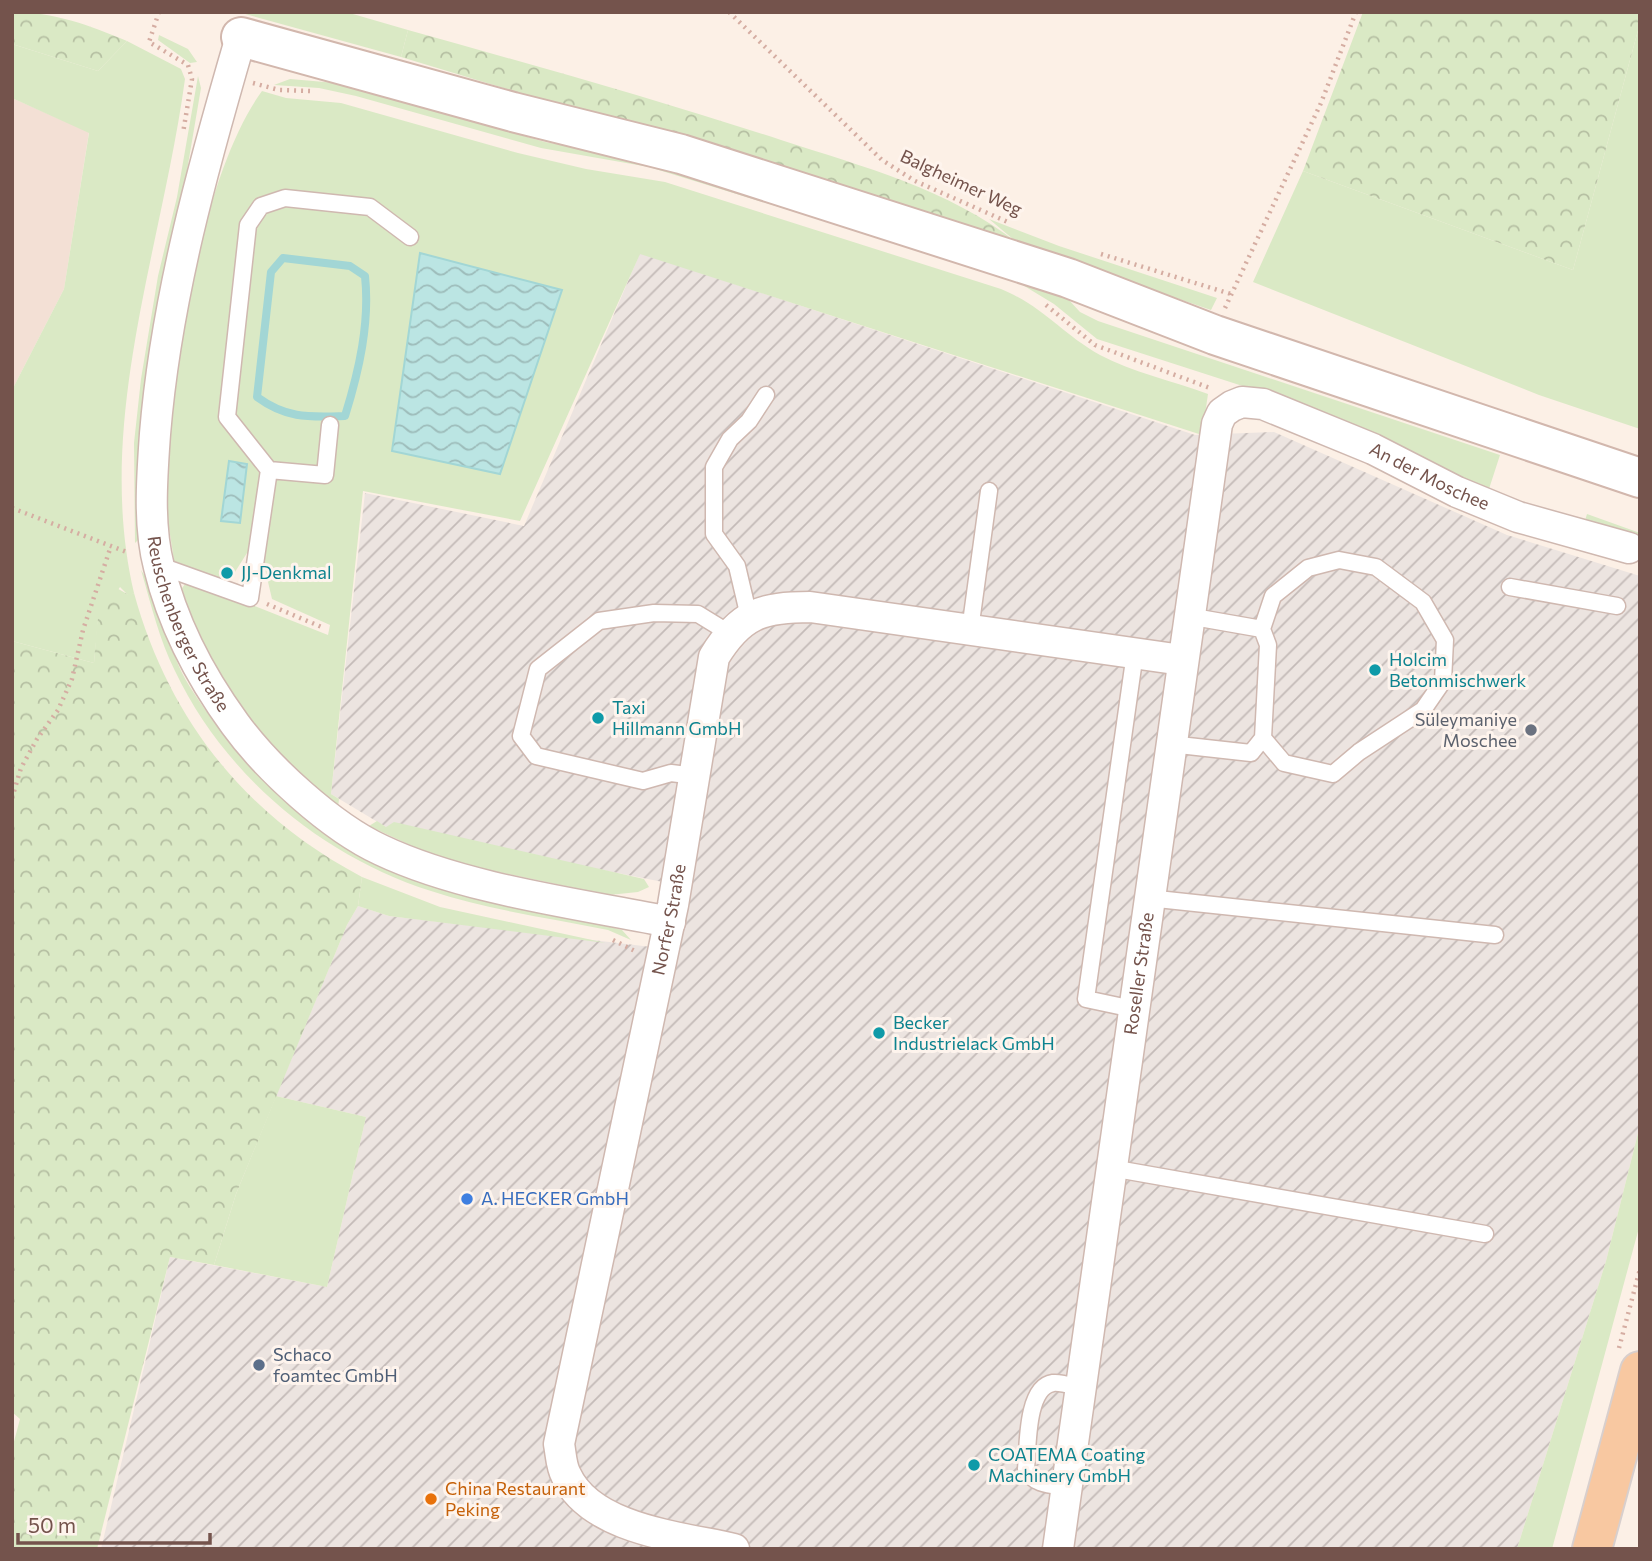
<svg xmlns="http://www.w3.org/2000/svg" width="1652" height="1561" viewBox="0 0 1652 1561" font-family="Commissioner,sans-serif">
	<style>
		.residential { fill: #f3e0d5 }
		.industrial { fill: url(#industrial-furrows) }
		.grass { fill: #dae9c5 }
		.forest { fill: url(#forest-crowns) }
		.water { fill: url(#water-waves); stroke: #a2d6d5; stroke-width: 2 }
		.lines { fill: none; stroke-linecap: round; stroke-linejoin: round }
		.stream { stroke: #a2d6d5; stroke-width: 8 }
		.lane-casing { stroke: #cfb8b0; stroke-width: 19 }
		.street-casing { stroke: #cfb8b0; stroke-width: 33 }
		.secondary-casing { stroke: #d2b7ad; stroke-width: 42 }
		.primary-casing { stroke: #d8cfcd; stroke-width: 42 }
		.path { stroke: #d5ada2; stroke-width: 4.5; stroke-dasharray: 2 5; stroke-linecap: butt }
		.lane { stroke: #fff; stroke-width: 16 }
		.street { stroke: #fff; stroke-width: 30 }
		.secondary { stroke: #fff; stroke-width: 38 }
		.primary { stroke: #f8c8a1; stroke-width: 38 }
		.culture-dot { fill: #0f9aa8; stroke: #fef4ed; stroke-width: 2.5 }
		.worship-dot { fill: #6b7280; stroke: #fef4ed; stroke-width: 2.5 }
		.shop-dot { fill: #3f7fe0; stroke: #fef4ed; stroke-width: 2.5 }
		.service-dot { fill: #5c6f8a; stroke: #fef4ed; stroke-width: 2.5 }
		.food-dot { fill: #e8710a; stroke: #fef4ed; stroke-width: 2.5 }
		.labels { text-anchor: middle; stroke-width: 6; stroke-linejoin: round; paint-order: stroke }
		.street-label { font-size: 18px; fill: #74534c; stroke: #fef4ed }
		.culture-label { font-size: 18px; fill: #0d838f; stroke: #fef4ed; text-anchor: start }
		.worship-label { font-size: 18px; fill: #5b616d; stroke: #fef4ed; text-anchor: end }
		.shop-label { font-size: 18px; fill: #366cbe; stroke: #fef4ed; text-anchor: start }
		.service-label { font-size: 18px; fill: #4e5e75; stroke: #fef4ed; text-anchor: start }
		.food-label { font-size: 18px; fill: #c56008; stroke: #fef4ed; text-anchor: start }
	</style>
	<defs>
		<pattern id="industrial-furrows" width="10" height="10" patternUnits="userSpaceOnUse" patternTransform="scale(1.75)"><rect width="10" height="10" fill="#ece4e0"/><path d="M-1 1l2-2M0 10L10 0M9 11l2-2" fill="none" stroke="#c4bbb8"/></pattern>
		<pattern id="forest-crowns" width="20" height="18" patternUnits="userSpaceOnUse" patternTransform="scale(1.75)"><rect width="20" height="18" fill="#dae9c5"/><path d="M2 6a3 3 0 1 1 6 0M12 15a3 3 0 1 1 6 0" fill="none" stroke="#b5bfa2"/></pattern>
		<pattern id="water-waves" width="16" height="10" patternUnits="userSpaceOnUse" patternTransform="scale(1.75)"><rect width="16" height="10" fill="#bbe5e3"/><path d="M0 5q4-4 8 0t8 0" fill="none" stroke="#9dbcba"/></pattern>
	</defs>
	<rect width="100%" height="100%" fill="#fcf0e6"/>
	<path class="residential" d="M12,98L89,132L64,289L12,390Z"/>
	<path class="industrial" d="M640,253L1195,435L1274,432L1507,535L1640,576V1125L1606,1261L1517,1549H101L170,1257L327,1287L366,1117L276,1096L347,925L358,906L389,916L660,948L673,884L386,827L331,794L365,493L524,526Z"/>
	<path class="grass" d="M238,12H346L408,30L401,57Z
		M1640,23V429L1539,395L1253,282L1303,171L1573,270Z
		M159,35L188,49L197,62L190,63L158,40Z
		M127,41L181,69L185,79C162,248 94,423 134,593L129,596L120,587L98,620L94,663L12,641V390L64,289L89,133L12,98V44L98,71Z
		M198,76L201,88L183,194L157,306L145,383L138,442L141,537L135,543L134,443L141,379L158,276L177,197Z
		M290,79L336,83L545,142L627,157L1036,282L1068,299L1080,312L1098,321L1500,455L1488,492L1286,400L1097,339L1054,304L1021,284L999,275L649,167L541,148L356,96L319,88L274,85Z
		M262,91L286,98L341,103L518,153L586,169L665,182L1001,289C1044,307 1062,334 1100,355C1132,372 1173,381 1208,394L1202,435L640,254L520,521L363,491L331,794L339,799L338,808C264,751 208,678 182,588L186,583L199,584L328,635L330,625L272,599L262,556L247,553L228,583L174,561C171,537 165,511 165,487C166,385 202,172 262,91Z
		M989,219L1059,246L1217,298L1211,310L1019,244Z
		M1587,514L1640,533V541L1584,524Z
		M141,570C163,603 167,651 190,687C246,774 320,848 421,881C486,902 555,912 622,930L631,940L608,930C550,918 488,910 431,891C322,856 225,776 175,671C159,639 151,604 141,570Z
		M377,821L386,827L394,822L644,879L649,887L638,892L609,895L479,868L427,853L369,826Z
		M362,877L440,907L606,943L389,916L358,906Z
		M276,1096L366,1117L327,1287L214,1265L236,1194Z
		M1640,1125V1224L1552,1549H1517L1606,1261Z"/>
	<path class="forest" d="M12,12C54,12 89,25 127,41L98,71L12,44Z
		M1363,12H1640V23L1573,270L1303,171Z
		M408,30C533,65 658,100 781,140C864,167 949,189 1019,244L401,57Z
		M113,586L129,595L134,593C169,720 246,816 362,877L358,906L347,925L236,1194L214,1265L170,1257L97,1549H12V1449L20,1419L12,1412V641L94,663C97,638 94,605 113,586Z"/>
	<path class="water" d="M420,253L562,290L500,474L392,451Z
		M229,461L247,464L240,523L221,521Z"/>
	<g class="lines">
		<path class="stream" d="M283,258L350,266L365,276C370,323 359,371 345,416C309,417 287,419 257,397L271,272Z"/>
		<g class="lane-casing">
			<path id="lane" d="M269,470L325,475L330,425
				M158,565L250,598L269,470L227,417L248,225L261,206L285,198L370,207L410,237
				M1510,587L1617,606
				M749,617L737,566L714,534V467L730,439L749,421L766,395
				M1262,629L1273,596L1308,568L1339,560L1376,567L1423,602L1445,640L1443,681L1423,710L1359,752L1333,774L1284,763L1263,738
				M970,630L989,491
				M1170,744L1251,753L1263,738L1268,645L1262,629L1188,616
				M695,776L671,773L643,781L536,756L521,736L538,669L599,621L654,613L698,614L729,633
				M1148,898L1495,935
				M1133,1009L1086,999L1135,653
				M1111,1168L1485,1234
				M1066,1487C1051,1485 1033,1485 1026,1469C1028,1447 1026,1387 1053,1383C1061,1382 1072,1386 1080,1388"/>
		</g>
		<g class="street-casing">
			<g id="street">
				<path id="s1" d="M241,37C203,167 166,299 155,434C152,477 148,525 159,567C173,625 200,676 235,724C267,768 331,827 381,850C463,889 580,904 670,922"/>
				<path id="s2" d="M734,1549C682,1537 591,1530 566,1475C561,1466 561,1454 559,1444L673,905L714,657C740,614 762,607 810,607L1182,660"/>
				<path id="s3" d="M1058,1549L1217,424L1222,413L1232,406L1242,402L1263,404L1373,449L1457,492L1518,517L1629,548"/>
			</g>
		</g>
		<g class="secondary-casing">
			<path id="secondary" d="M241,37L513,112L681,154L1068,278L1215,335L1640,478"/>
		</g>
		<g class="primary-casing">
			<path id="primary" d="M1592,1549L1640,1371"/>
		</g>
		<path class="path" d="M159,12L149,42L188,65L192,79L183,133
			M729,12L882,160L915,181L1010,223
			M253,83L279,90L310,91
			M1101,254L1231,294
			M1046,305L1095,345L1210,388
			M1225,308L1321,103L1356,12
			M12,508L129,553
			M267,604L324,628
			M12,798L21,768L37,739L58,710L72,679L83,630L111,546
			M613,940L637,952
			M1619,1348L1640,1269"/>
		<use href="#lane" class="lane"/>
		<use href="#street" class="street"/>
		<use href="#secondary" class="secondary"/>
		<use href="#primary" class="primary"/>
	</g>
	<g class="culture-dot">
		<circle cx="227" cy="573" r="7"/>
		<circle cx="1375" cy="670" r="7"/>
		<circle cx="598" cy="718" r="7"/>
		<circle cx="879" cy="1033" r="7"/>
		<circle cx="974" cy="1465" r="7"/>
	</g>
	<circle class="worship-dot" cx="1531" cy="730" r="7"/>
	<circle class="shop-dot" cx="467" cy="1199" r="7"/>
	<circle class="service-dot" cx="259" cy="1365" r="7"/>
	<circle class="food-dot" cx="431" cy="1499" r="7"/>
	<g class="labels">
		<g class="street-label">
			<text transform="translate(961 183) rotate(25)" y="6">Balgheimer Weg</text>
			<text dy="6" stroke="none"><textPath href="#s3" startOffset="1374">An der Moschee</textPath></text>
			<text dy="6" stroke="none"><textPath href="#s1" startOffset="604">Reuschenberger Straße</textPath></text>
			<text dy="6" stroke="none"><textPath href="#s2" startOffset="758">Norfer Straße</textPath></text>
			<text dy="6" stroke="none"><textPath href="#s3" startOffset="581">Roseller Straße</textPath></text>
		</g>
		<g class="culture-label">
			<text x="241" y="579">JJ-Denkmal</text>
			<text x="1389" y="666">Holcim<tspan x="1389" dy="21">Betonmischwerk</tspan></text>
			<text x="612" y="714">Taxi<tspan x="612" dy="21">Hillmann GmbH</tspan></text>
			<text x="893" y="1029">Becker<tspan x="893" dy="21">Industrielack GmbH</tspan></text>
			<text x="988" y="1461">COATEMA Coating<tspan x="988" dy="21">Machinery GmbH</tspan></text>
		</g>
		<g class="worship-label">
			<text x="1517" y="726">Süleymaniye<tspan x="1517" dy="21">Moschee</tspan></text>
		</g>
		<g class="shop-label">
			<text x="481" y="1205">A. HECKER GmbH</text>
		</g>
		<g class="service-label">
			<text x="273" y="1361">Schaco<tspan x="273" dy="21">foamtec GmbH</tspan></text>
		</g>
		<g class="food-label">
			<text x="445" y="1495">China Restaurant<tspan x="445" dy="21">Peking</tspan></text>
		</g>
	</g>
	<rect width="1652" height="1561" fill="none" stroke="#74534c" stroke-width="28"/>
	<path d="M18 1533v10h192v-10" fill="none" stroke="#74534c" stroke-width="3.5"/>
	<text x="28" y="1533" font-size="21" fill="#74534c" stroke="#fef4ed" stroke-width="5" paint-order="stroke">50 m</text>
</svg>
